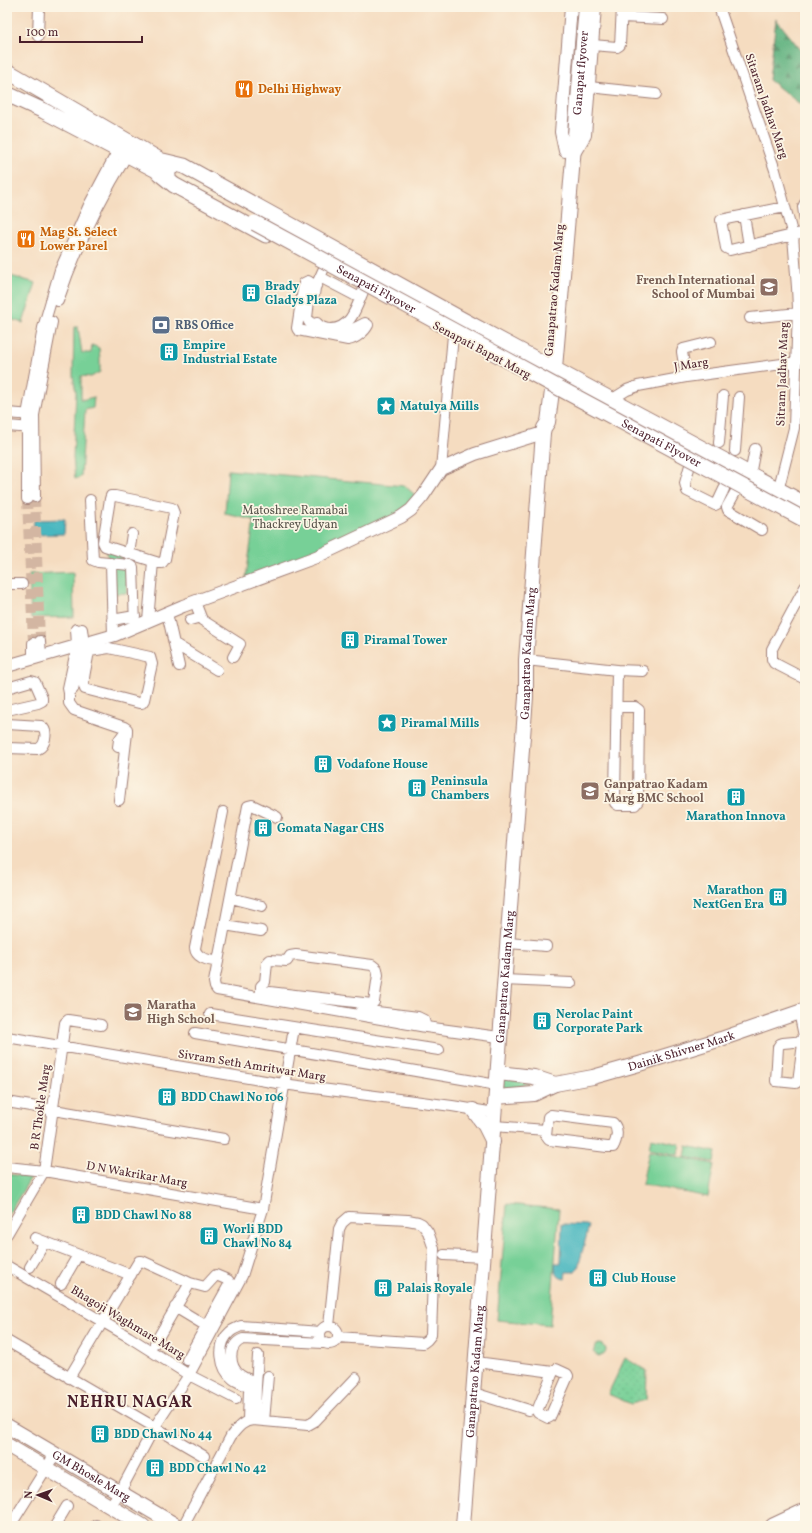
<svg xmlns="http://www.w3.org/2000/svg" width="812" height="1533" viewBox="0 0 812 1533" font-family="Vollkorn,serif">
	<style>
		.grass { fill: url(#grass-dots); stroke: #607861 }
		.forest { fill: url(#forest-firs); stroke: #566856 }
		.green { fill: #77d097; stroke: #607861 }
		.water { fill: #48b7c0; stroke: #496b76 }
		.lines { fill: none; stroke-linecap: round; stroke-linejoin: round }
		.minor-tunnel { stroke: #d3b6a2; stroke-width: 10; stroke-dasharray: 10 5; stroke-linecap: butt }
		.minor-casing { stroke: #a07e76; stroke-width: 12 }
		.tertiary-casing { stroke: #a07e76; stroke-width: 14 }
		.secondary-casing { stroke: #a07e76; stroke-width: 16 }
		.primary-casing { stroke: #a07e76; stroke-width: 17 }
		.minor { stroke: #fff; stroke-width: 10 }
		.tertiary { stroke: #fff; stroke-width: 12 }
		.secondary { stroke: #fff; stroke-width: 14 }
		.primary { stroke: #fff; stroke-width: 15 }
		.primary-bridge-casing { stroke: #a07e76; stroke-width: 17; stroke-linecap: butt }
		.primary-bridge { stroke: #fff; stroke-width: 15 }
		.labels { text-anchor: middle; stroke-width: 3.5; stroke-linejoin: round; paint-order: stroke }
		.street-label { font-size: 12px; fill: #4a1f2b; stroke: #fcf5e5 }
		.food-label { font-size: 12px; font-weight: bold; fill: #c56008; stroke: #fcf5e5; text-anchor: start }
		.education-label { font-size: 12px; font-weight: bold; fill: #785e54; stroke: #fcf5e5; text-anchor: start }
		.culture-label { font-size: 12px; font-weight: bold; fill: #0d838f; stroke: #fcf5e5; text-anchor: start }
		.service-label { font-size: 12px; font-weight: bold; fill: #4e5e75; stroke: #fcf5e5; text-anchor: start }
		.park-label { font-size: 12px; fill: #58544b; stroke: #fcf5e5 }
		.district-label { font-size: 16px; font-weight: bold; letter-spacing: 1px; fill: #4a1f2b; stroke: #fcf5e5 }
	</style>
	<defs>
		<pattern id="grass-dots" width="8" height="8" patternUnits="userSpaceOnUse"><rect width="8" height="8" fill="#77d097"/><path d="M2 2h.1M6 6h.1" fill="none" stroke="#68b282" stroke-width="1.8" stroke-linecap="round"/></pattern>
		<pattern id="forest-firs" width="22" height="20" patternUnits="userSpaceOnUse"><rect width="22" height="20" fill="#61b280"/><path d="M5 1l3.5 6h-7zM16 11l3.5 6h-7z" fill="#529069"/></pattern>
	</defs>
	<rect width="100%" height="100%" fill="#fcf5e5"/>
	<filter id="ink" filterUnits="userSpaceOnUse"><feTurbulence type="fractalNoise" baseFrequency=".025" numOctaves="2"/><feDisplacementMap in="SourceGraphic" scale="8" xChannelSelector="R" yChannelSelector="G"/><feConvolveMatrix kernelMatrix="1 2 1 2 8 2 1 2 1" color-interpolation-filters="sRGB"/></filter>
	<filter id="wash" filterUnits="userSpaceOnUse"><feTurbulence type="fractalNoise" baseFrequency=".012" numOctaves="4" result="noise"/><feDisplacementMap in="SourceGraphic" scale="16" xChannelSelector="R" yChannelSelector="G"/><feGaussianBlur stdDeviation="0.9" result="paint"/><feColorMatrix in="noise" values="0 0 0 0 0 0 0 0 0 0 0 0 0 0 0 0 0 1.4 0 .05"/><feComposite in="paint" operator="in"/></filter>
	<g filter="url(#wash)">
		<rect width="100%" height="100%" fill="#f5dcc0"/>
		<path class="grass" d="M594 1350a6 6 0 1 1 12 0a6 6 0 1 1-12 0Z
			M625,1358L647,1371L646,1400L631,1404L608,1394Z"/>
		<path class="forest" d="M776,19L805,55V108L769,80Z"/>
		<path class="green" d="M7,275L36,283L23,323L7,318Z
			M74,327H78L82,353H91L92,345L99,348L100,359V372L91,377L81,376V400L94,397L93,408L85,410L81,477L75,479L73,457L76,392L73,376Z
			M228,470L405,486L415,495L399,513L359,536L246,578L254,520L225,514Z
			M107,551H126L127,593L109,594Z
			M73,572L74,617L31,618L29,574Z
			M503,1076L530,1084L503,1090Z
			M651,1138L680,1144L678,1155L649,1149Z
			M687,1146L716,1152L714,1162L685,1157Z
			M649,1151L714,1164L708,1197L642,1184Z
			M7,1174L31,1177L7,1217Z
			M507,1204L559,1209L550,1325L497,1320Z"/>
		<path class="water" d="M65,519L64,534L33,535L34,520Z
			M562,1224L586,1225L589,1226L578,1268L574,1272H566L565,1279C556,1278 555,1271 555,1263H561Z"/>
	</g>
	<g filter="url(#ink)">
		<g class="lines">
			<path class="minor-tunnel" d="M35,497L40,641
				M27,499L33,643"/>
			<g class="minor-casing">
				<path id="minor" d="M719,7L775,170L793,236L797,287L798,309L794,428L777,495
					M622,17L663,19
					M38,36L39,7
					M592,45L617,47L620,45L622,7
					M589,87L656,94
					M805,203L803,207L805,222
					M785,207L721,220L726,248L730,250L805,232
					M744,215L749,246
					M320,277L360,298
					M314,295L315,288L325,266
					M58,301C75,250 99,201 127,155
					M750,318L798,313
					M317,323C321,328 326,329 331,329C353,328 357,304 365,287
					M319,326L309,322L307,318L311,283L308,281L304,283L297,328L298,330L348,340C356,339 365,331 368,325L365,323L351,330L339,329
					M686,377L682,352L683,349L711,342
					M609,404L611,400L627,390L638,386L686,377L797,362
					M7,413L33,415
					M7,426L32,428
					M719,443L723,396
					M735,451L739,397
					M690,465L685,483L687,491L715,505L717,504L724,489
					M441,469L453,335L457,327
					M750,475L755,449
					M736,491L727,507L728,510L762,530
					M111,496H115L172,508L174,513L165,559L162,563H159L105,546L103,542L110,499Z
					M35,497L34,415L52,322
					M27,499V415L43,328L60,270L89,205L118,150
					M90,500L93,560L98,562L130,565L133,567L135,626
					M129,554L132,534
					M111,563L113,636
					M7,584H22
					M805,587L772,649V659L774,663L805,679
					M195,602L202,620L240,644L233,657
					M167,613L179,666
					M112,620L135,616
					M190,620L201,617
					M148,621L153,562
					M76,629L77,646L68,688L69,693L73,689L84,645L82,629
					M40,641L41,656
					M33,643V659
					M89,643C91,656 80,679 85,689L139,703H142L144,700L152,664L150,657L109,648L90,651
					M175,644L217,670
					M526,660L617,670L643,671
					M7,688L31,681L35,682L42,698V701L38,703L7,710
					M69,693V703L74,710L124,727L127,729V733L119,800
					M617,707H635L639,710L638,801L635,805H618L615,803V800L617,670
					M7,724L41,726C49,731 45,746 38,749L7,748
					M118,747L119,740L127,729
					M277,817L252,805L248,806L214,982L215,987L217,990L426,1027L499,1037
					M231,898L262,906
					M225,925L261,931
					M508,943L546,946
					M218,962C210,960 196,959 195,948L223,812
					M504,980L571,983
					M261,991L372,1004L374,1002L378,975L377,969L372,965L296,955L290,956L287,961L270,960L267,963L265,982L261,986V995L264,997L270,998
					M361,1010L418,1017L424,1020L426,1027
					M799,1012L804,1036L799,1074L805,1075
					M210,1014L439,1050
					M195,1033L497,1085
					M7,1037L283,1084L452,1106L495,1113
					M799,1074L798,1081L796,1083L776,1081L778,1047L780,1044L783,1043L805,1041
					M7,1102L224,1139
					M551,1115L613,1123C619,1129 617,1140 613,1147H607L549,1140L546,1136L548,1117Z
					M494,1126L546,1130
					M7,1167L44,1171L263,1209
					M7,1234L44,1171L65,1023L68,1020L101,1025
					M35,1238L131,1275
					M444,1255L484,1257
					M7,1266L129,1337L189,1375L236,1399
					M30,1267L45,1242
					M61,1284L78,1255
					M175,1307L208,1327
					M320 1335a9 9 0 1 1 18 0a9 9 0 1 1-18 0Z
					M329,1326L339,1229L342,1223L349,1217L408,1220L418,1222L422,1224L428,1232L434,1249L431,1335L427,1340L423,1343L338,1337
					M7,1341L204,1456
					M187,1360L230,1283L228,1280L216,1275L205,1287L190,1283
					M476,1362L553,1372
					M556,1369L567,1374L568,1376L550,1417L548,1418L538,1413L537,1411L553,1372Z
					M69,1378L139,1261H142L190,1283L155,1343
					M256,1386L258,1355
					M474,1393L529,1410
					M255,1419L256,1386L254,1381C249,1379 245,1379 240,1375C229,1366 227,1345 243,1339L323,1343
					M248,1420L249,1390L247,1386C242,1384 237,1382 233,1379C220,1369 216,1344 230,1332C233,1329 237,1328 241,1326L320,1332
					M264,1421L268,1376
					M110,1506L120,1492L154,1428L189,1375L242,1276L263,1209L294,1028
					M10,1526L55,1454
					M55,1526L67,1506
					M96,1526V1525
					M183,1526L231,1436C237,1429 242,1421 253,1420L308,1425L315,1421L356,1378"/>
			</g>
			<g class="tertiary-casing">
				<path id="tertiary" d="M565,151L561,132L571,7
					M574,153L585,135L595,7
					M7,666L115,635L183,606L316,557L401,517L411,510L423,496L441,469L475,454L543,433"/>
			</g>
			<g class="secondary-casing">
				<g id="secondary">
					<path d="M498,1073L534,1077L555,1084"/>
					<path id="s1" d="M496,1097L534,1094L555,1084L593,1077L639,1064L721,1039L805,1010"/>
					<path d="M473,1110L485,1126L493,1142"/>
					<path id="s2" d="M7,1426L177,1526"/>
					<path d="M7,1445L143,1526"/>
					<path id="s3" d="M463,1526L526,697V660L543,433L544,428L548,422L555,368L586,7"/>
				</g>
			</g>
			<g class="primary-casing">
				<path id="primary" d="M7,71L172,167
					M7,94L44,111L168,176
					M163,161L184,166L461,319L805,504
					M159,173L174,185L266,235
					M773,1526L805,1511"/>
			</g>
			<use href="#minor" class="minor"/>
			<use href="#tertiary" class="tertiary"/>
			<use href="#secondary" class="secondary"/>
			<use href="#primary" class="primary"/>
			<g class="primary-bridge-casing">
				<g id="primary-bridge">
					<path id="s4" d="M255,223L548,382L805,520"/>
				</g>
			</g>
			<use href="#primary-bridge" class="primary-bridge"/>
		</g>
	</g>
	<defs>
		<g id="restaurant-square" transform="scale(1)"><rect x="-9" y="-9" width="18" height="18" rx="4" fill="#e8710a" stroke="#fcf5e5"/><path d="M-5-6h1v4h1v-4h1v4h1v-4h1v5L-1.5 .5V6h-2V.5L-5-1ZM5-6V6H3V1.5H1.5Q1.5-4 5-6Z" fill="#fff"/></g>
		<g id="school-square" transform="scale(1)"><rect x="-9" y="-9" width="18" height="18" rx="4" fill="#8d6e63" stroke="#fcf5e5"/><path d="M0-5L7-2L0 1L-7-2ZM-4 1L0 2.5L4 1V4Q0 6-4 4Z" fill="#fff"/></g>
		<g id="building-square" transform="scale(1)"><rect x="-9" y="-9" width="18" height="18" rx="4" fill="#0f9aa8" stroke="#fcf5e5"/><path d="M-4-6H4V6H1V3H-1V6H-4ZM-2.5-4.3h1.7v1.8h-1.7ZM.8-4.3h1.7v1.8H.8ZM-2.5-1h1.7V.8h-1.7ZM.8-1h1.7V.8H.8Z" fill="#fff"/></g>
		<g id="bank-square" transform="scale(1)"><rect x="-9" y="-9" width="18" height="18" rx="4" fill="#5c6f8a" stroke="#fcf5e5"/><path d="M-6-4H6V4H-6ZM0-2.3a2.3 2.3 0 1 0 0 4.6a2.3 2.3 0 1 0 0-4.6Z" fill="#fff"/></g>
		<g id="sight-square" transform="scale(1)"><rect x="-9" y="-9" width="18" height="18" rx="4" fill="#0f9aa8" stroke="#fcf5e5"/><path d="M0-6L1.8-2.2L6-1.7L2.9 1.2L3.7 5.4L0 3.3L-3.7 5.4L-2.9 1.2L-6-1.7L-1.8-2.2Z" fill="#fff"/></g>
	</defs>
	<g fill-rule="evenodd">
		<use href="#restaurant-square" x="244" y="89"/>
		<use href="#restaurant-square" x="26" y="239"/>
		<use href="#school-square" x="769" y="287"/>
		<use href="#building-square" x="251" y="293"/>
		<use href="#bank-square" x="161" y="325"/>
		<use href="#building-square" x="169" y="352"/>
		<use href="#sight-square" x="386" y="406"/>
		<use href="#building-square" x="350" y="640"/>
		<use href="#sight-square" x="387" y="723"/>
		<use href="#building-square" x="323" y="764"/>
		<use href="#building-square" x="417" y="788"/>
		<use href="#school-square" x="590" y="791"/>
		<use href="#building-square" x="736" y="797"/>
		<use href="#building-square" x="263" y="828"/>
		<use href="#building-square" x="778" y="897"/>
		<use href="#school-square" x="133" y="1012"/>
		<use href="#building-square" x="542" y="1021"/>
		<use href="#building-square" x="167" y="1097"/>
		<use href="#building-square" x="81" y="1215"/>
		<use href="#building-square" x="209" y="1236"/>
		<use href="#building-square" x="598" y="1278"/>
		<use href="#building-square" x="383" y="1288"/>
		<use href="#building-square" x="100" y="1434"/>
		<use href="#building-square" x="155" y="1468"/>
	</g>
	<g class="labels">
		<g class="street-label">
			<text dy="4" stroke="none"><textPath href="#s3" startOffset="1459">Ganapat flyover</textPath></text>
			<text transform="translate(767 106) rotate(71)" y="4">Sitaram Jadhav Marg</text>
			<text dy="4" stroke="none"><textPath href="#s4" startOffset="138">Senapati Flyover</textPath></text>
			<text transform="translate(554 290) rotate(-85)" y="4">Ganapatrao Kadam Marg</text>
			<text transform="translate(482 350) rotate(28)" y="4">Senapati Bapat Marg</text>
			<text transform="translate(691 364) rotate(-9)" y="4">J Marg</text>
			<text transform="translate(782 374) rotate(-88)" y="4">Sitram Jadhav Marg</text>
			<text dy="4" stroke="none"><textPath href="#s4" startOffset="462">Senapati Flyover</textPath></text>
			<text dy="4" stroke="none"><textPath href="#s3" startOffset="875">Ganapatrao Kadam Marg</textPath></text>
			<text dy="4" stroke="none"><textPath href="#s3" startOffset="551">Ganapatrao Kadam Marg</textPath></text>
			<text dy="4" stroke="none"><textPath href="#s1" startOffset="192">Dainik Shivner Mark</textPath></text>
			<text transform="translate(252 1065) rotate(9)" y="4">Sivram Seth Amritwar Marg</text>
			<text transform="translate(40 1107) rotate(-82)" y="4">B R Thokle Marg</text>
			<text transform="translate(137 1174) rotate(10)" y="4">D N Wakrikar Marg</text>
			<text transform="translate(128 1322) rotate(31)" y="4">Bhagoji Waghmare Marg</text>
			<text dy="4" stroke="none"><textPath href="#s3" startOffset="155">Ganapatrao Kadam Marg</textPath></text>
			<text dy="4" stroke="none"><textPath href="#s2" startOffset="98">GM Bhosle Marg</textPath></text>
		</g>
		<g class="food-label">
			<text x="258" y="93">Delhi Highway</text>
			<text x="40" y="236">Mag St. Select<tspan x="40" dy="14">Lower Parel</tspan></text>
		</g>
		<g class="education-label">
			<text x="755" y="284" text-anchor="end">French International<tspan x="755" dy="14">School of Mumbai</tspan></text>
			<text x="604" y="788">Ganpatrao Kadam<tspan x="604" dy="14">Marg BMC School</tspan></text>
			<text x="147" y="1009">Maratha<tspan x="147" dy="14">High School</tspan></text>
		</g>
		<g class="culture-label">
			<text x="265" y="290">Brady<tspan x="265" dy="14">Gladys Plaza</tspan></text>
			<text x="183" y="349">Empire<tspan x="183" dy="14">Industrial Estate</tspan></text>
			<text x="400" y="410">Matulya Mills</text>
			<text x="364" y="644">Piramal Tower</text>
			<text x="401" y="727">Piramal Mills</text>
			<text x="337" y="768">Vodafone House</text>
			<text x="431" y="785">Peninsula<tspan x="431" dy="14">Chambers</tspan></text>
			<text x="736" y="820" text-anchor="middle">Marathon Innova</text>
			<text x="277" y="832">Gomata Nagar CHS</text>
			<text x="764" y="894" text-anchor="end">Marathon<tspan x="764" dy="14">NextGen Era</tspan></text>
			<text x="556" y="1018">Nerolac Paint<tspan x="556" dy="14">Corporate Park</tspan></text>
			<text x="181" y="1101">BDD Chawl No 106</text>
			<text x="95" y="1219">BDD Chawl No 88</text>
			<text x="223" y="1233">Worli BDD<tspan x="223" dy="14">Chawl No 84</tspan></text>
			<text x="612" y="1282">Club House</text>
			<text x="397" y="1292">Palais Royale</text>
			<text x="114" y="1438">BDD Chawl No 44</text>
			<text x="169" y="1472">BDD Chawl No 42</text>
		</g>
		<g class="service-label">
			<text x="175" y="329">RBS Office</text>
		</g>
		<g class="park-label">
			<text x="295" y="514">Matoshree Ramabai<tspan x="295" dy="14">Thackrey Udyan</tspan></text>
		</g>
		<g class="district-label">
			<text x="130" y="1407">NEHRU NAGAR</text>
		</g>
	</g>
	<rect width="812" height="1533" fill="none" stroke="#fcf5e5" stroke-width="24"/>
	<g transform="translate(38 1495) rotate(272)" stroke="#fcf5e5" stroke-width="3" paint-order="stroke">
	<path d="M0-3L7 15L0 10L-7 15Z" fill="#4a1f2b"/>
	<text y="-6" font-size="11" font-weight="bold" text-anchor="middle" fill="#4a1f2b">N</text>
	</g>
	<path d="M20 36v6h122v-6" fill="none" stroke="#4a1f2b" stroke-width="2"/>
	<text x="26" y="36" font-size="12" fill="#4a1f2b" stroke="#fcf5e5" stroke-width="3" paint-order="stroke">100 m</text>
</svg>
